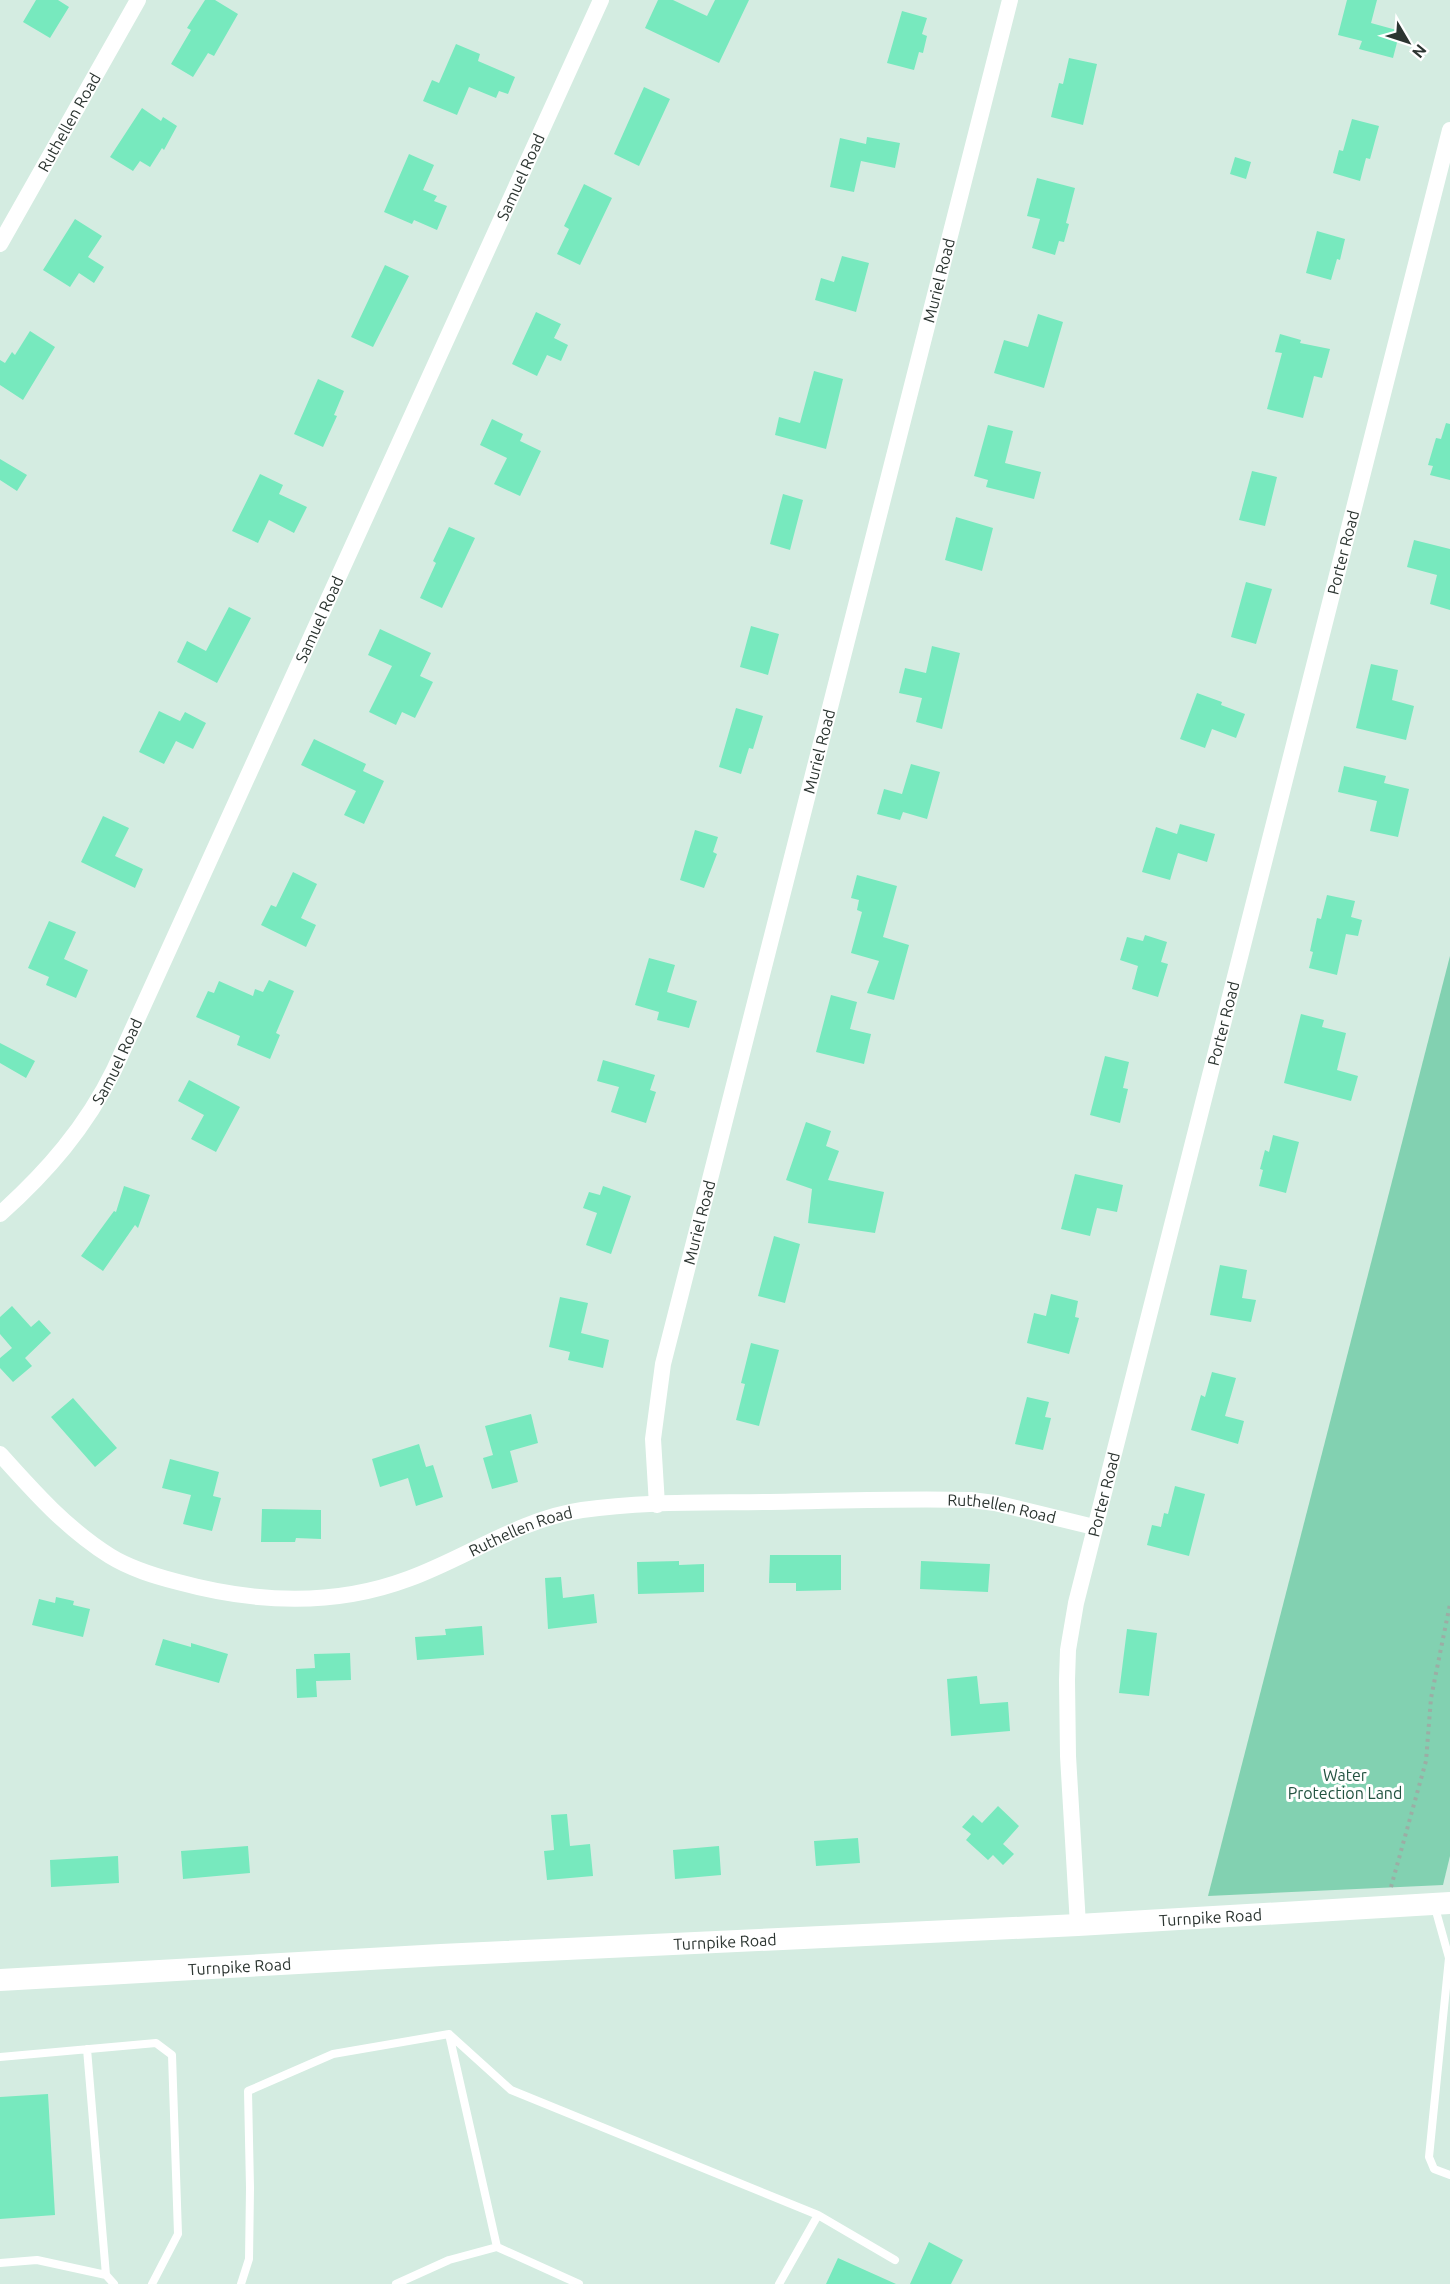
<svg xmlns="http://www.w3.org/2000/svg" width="1450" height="2284" viewBox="0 0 1450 2284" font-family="Ubuntu,sans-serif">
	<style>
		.green { fill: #82d1b1 }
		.building { fill: #77e9be }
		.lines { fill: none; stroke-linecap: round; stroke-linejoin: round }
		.path { stroke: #9baea5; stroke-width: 4; stroke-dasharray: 3 4.5; stroke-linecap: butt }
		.lane { stroke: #fff; stroke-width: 8 }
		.street { stroke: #fff; stroke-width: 16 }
		.secondary { stroke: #fff; stroke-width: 22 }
		.labels { text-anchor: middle; stroke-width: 6; stroke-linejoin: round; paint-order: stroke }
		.street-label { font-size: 16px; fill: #2c3531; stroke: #fff }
		.park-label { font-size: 16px; fill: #235341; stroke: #fff }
	</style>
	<rect width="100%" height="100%" fill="#d4ece1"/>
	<path class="green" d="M1450,956V1856L1443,1885L1208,1896Z"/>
	<path class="building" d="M36,0H58L69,7L50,38L23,22Z
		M205,0H215L238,14L214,56L208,53L193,77L171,64L191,30L187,28Z
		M658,0H673L707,16L715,0H749L719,63L645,28Z
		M1347,0H1377L1371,23L1400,31L1393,58L1359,49L1362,41L1338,35Z
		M902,11L927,18L922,34L927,36L923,53L919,52L914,70L887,63Z
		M456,44L480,54L478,61L515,77L508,94L499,91L496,98L469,87L457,115L423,101L432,80L439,83Z
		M1069,58L1097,64L1083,125L1051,117L1059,83L1063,84Z
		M644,87L670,99L639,166L614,154Z
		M142,108L161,121L163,117L177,126L164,150L162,148L150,167L140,161L133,171L110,157Z
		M1352,119L1379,126L1370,159L1366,158L1360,181L1333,173L1339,150L1343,151Z
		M867,137L900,143L895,168L861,161L854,192L830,187L840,138L866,144Z
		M409,154L434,165L423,190L437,196L434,201L447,206L437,230L414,220L412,224L384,212Z
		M1235,157L1251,162L1246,179L1230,174Z
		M1037,178L1075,188L1066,223L1069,224L1064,242L1059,241L1055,255L1032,248L1040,219L1027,216Z
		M584,184L612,198L580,265L557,254L569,229L564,226Z
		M75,219L102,236L88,257L104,267L94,283L79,273L70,287L43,270Z
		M1317,231L1345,239L1340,260L1337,259L1331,280L1306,273Z
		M842,256L869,263L856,312L815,300L821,278L834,282Z
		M385,265L409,276L373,347L351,337Z
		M536,312L561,324L554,338L568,345L561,361L547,355L537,376L512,364Z
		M1038,314L1063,322L1044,388L994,373L1004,340L1028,347Z
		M30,331L55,347L23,400L0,385V360L5,363L12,352L15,355Z
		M1280,334L1301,340L1300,343L1330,349L1322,378L1314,376L1303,418L1267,409L1282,353L1275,352Z
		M814,371L843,379L826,449L775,435L779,417L800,423Z
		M318,379L344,391L334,415L337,416L323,447L294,434Z
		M492,419L523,434L520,441L541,451L520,496L494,484L507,458L480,445Z
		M1446,423L1450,424V480L1430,475L1433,466L1428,465L1436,438L1441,439Z
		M988,425L1013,431L1005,463L1041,472L1034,499L986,487L988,480L974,476Z
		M0,459L27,475L17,491L0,480Z
		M1252,471L1277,477L1265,526L1239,520Z
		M260,474L283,485L279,494L307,507L294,533L269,520L258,543L232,531Z
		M783,494L803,500L790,550L770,544Z
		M956,517L993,528L982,571L945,560Z
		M449,527L475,538L442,608L420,598L436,563L433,561Z
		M1414,540L1450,549V610L1430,604L1437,575L1407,567Z
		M1246,582L1272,589L1256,644L1231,637Z
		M229,607L251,618L217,683L177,662L187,641L206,651Z
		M751,626L779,634L768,675L740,667Z
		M380,629L431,653L420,676L433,682L415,718L402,712L396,725L369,712L392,666L368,655Z
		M932,646L960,653L942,729L916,722L922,698L899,693L905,668L926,673Z
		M1371,664L1398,670L1392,700L1414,706L1406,740L1356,728Z
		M1197,693L1222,702L1221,705L1245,714L1236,738L1212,729L1205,748L1180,739Z
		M736,708L763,716L753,749L749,748L741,774L719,767Z
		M159,711L180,721L185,712L206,723L193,749L176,741L164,764L139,752Z
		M314,739L366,764L363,771L384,781L364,824L344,815L356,791L301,765Z
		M911,764L940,772L927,819L903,812L900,820L877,814L884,789L902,794Z
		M1344,766L1386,776L1384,783L1409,789L1398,837L1370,831L1377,801L1338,792Z
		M103,816L129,828L115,856L143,869L135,888L81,862Z
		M1180,824L1215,834L1207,862L1178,853L1170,880L1142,872L1156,827L1177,834Z
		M695,830L718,837L713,852L717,854L704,888L680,880Z
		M293,872L317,884L301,918L316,925L306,947L261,925L271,905L276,907Z
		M857,875L897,886L883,937L909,945L894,1000L867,993L879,961L851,953L862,912L857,910L859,900L851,898Z
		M1327,895L1355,901L1351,917L1362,920L1358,936L1346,934L1337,975L1309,968L1313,952L1310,951L1317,918L1321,919Z
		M49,921L76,932L64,959L88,970L76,998L46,985L49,977L28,968Z
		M1145,935L1167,942L1161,962L1168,964L1158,997L1132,989L1138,966L1120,960L1127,937L1143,941Z
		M649,958L675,965L667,992L697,1001L689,1028L657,1020L659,1012L635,1005Z
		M269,980L294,991L276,1033L280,1035L270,1059L237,1045L240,1036L196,1017L208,991L214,993L219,981L253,996L255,989L263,992Z
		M831,995L857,1002L850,1029L871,1034L864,1064L816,1052Z
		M1301,1014L1324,1020L1322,1027L1346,1033L1337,1070L1358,1076L1351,1101L1284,1083Z
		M0,1043L35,1061L26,1078L0,1063Z
		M1105,1056L1129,1062L1123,1088L1128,1089L1120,1123L1090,1115Z
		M603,1060L655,1075L650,1090L656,1092L646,1123L611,1112L619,1087L597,1081Z
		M189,1080L240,1107L216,1152L191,1139L204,1115L178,1101Z
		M806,1122L831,1131L826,1146L839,1151L828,1180L884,1192L875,1233L808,1223L812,1189L786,1180Z
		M1273,1135L1299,1142L1286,1193L1259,1186L1263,1170L1260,1169L1265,1150L1269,1152Z
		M1075,1174L1123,1185L1117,1212L1097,1208L1090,1236L1061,1229Z
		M124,1186L150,1195L138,1228L135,1225L103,1271L81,1256L114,1211L116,1212Z
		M603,1186L631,1196L611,1254L586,1245L597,1213L583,1208L589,1192L600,1195Z
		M774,1236L800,1244L785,1303L758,1296Z
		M1220,1265L1247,1270L1242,1298L1256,1300L1251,1322L1210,1315Z
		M1051,1294L1078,1301L1075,1317L1079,1318L1069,1354L1027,1343L1034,1313L1046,1316Z
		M560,1297L588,1303L581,1333L609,1340L603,1368L568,1360L570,1352L549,1347Z
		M12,1306L31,1327L39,1320L51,1333L25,1358L32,1366L13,1382L0,1368V1358L12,1348L0,1334V1317Z
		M751,1343L779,1350L759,1426L736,1420L745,1384L741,1383Z
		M1212,1372L1236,1378L1225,1416L1244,1421L1238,1444L1191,1430L1201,1395L1205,1397Z
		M1027,1397L1049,1402L1045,1417L1051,1418L1043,1450L1015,1444Z
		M73,1398L117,1448L95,1467L51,1417Z
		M531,1414L538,1443L510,1451L518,1482L492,1489L483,1458L493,1455L485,1426Z
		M419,1444L426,1467L433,1465L443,1497L416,1506L408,1478L380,1487L372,1459Z
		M170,1459L219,1472L213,1496L221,1498L212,1531L183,1524L191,1495L162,1488Z
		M1175,1486L1205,1494L1189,1556L1147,1545L1152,1525L1161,1527L1164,1513L1168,1514Z
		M262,1509L321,1510V1539L296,1538L295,1542H261Z
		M770,1555H841V1590L796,1591V1583H769Z
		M679,1561V1565L704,1564V1592L638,1594L637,1562Z
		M921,1561L990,1564L988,1592L920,1589Z
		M561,1577L563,1598L594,1594L597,1623L548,1629L545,1578Z
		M56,1597L74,1601L73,1605L90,1609L83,1637L32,1625L39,1599L55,1603Z
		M482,1626L484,1655L417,1660L415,1637L446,1635L445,1629Z
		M1127,1629L1157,1633L1149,1696L1119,1693Z
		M163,1639L191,1647V1643L228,1654L219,1683L155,1665Z
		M350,1653L351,1680L316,1681L317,1697L297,1698L296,1669L315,1668L314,1654Z
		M977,1676L980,1704L1008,1702L1010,1731L951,1736L947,1679Z
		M998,1806L1019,1826L1003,1844L1014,1854L1003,1865L993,1855L988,1860L966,1840L971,1834L962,1827L973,1815L982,1823Z
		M567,1814L570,1846L590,1844L593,1876L547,1880L544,1851L554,1850L551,1815Z
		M858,1838L860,1863L816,1866L814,1841Z
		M248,1846L250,1873L183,1879L181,1851Z
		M719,1846L721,1875L675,1879L673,1850Z
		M118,1856L119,1883L51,1887L50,1860Z
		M48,2094L55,2215L0,2219V2097Z
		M929,2242L963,2260L951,2284H910Z
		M838,2258L896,2284H826Z"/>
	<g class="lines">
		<path class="path" d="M1391,1887L1426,1761L1431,1698L1450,1604"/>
		<path class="lane" d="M1434,1904L1449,1958L1429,2157L1434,2169L1450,2175
			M449,2034L497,2247
			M87,2049L106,2275L114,2284
			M0,2057L156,2043L172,2055L178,2234L152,2284
			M818,2215L895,2260
			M0,2263L37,2260L106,2275
			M241,2284L249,2259L250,2188L248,2091L333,2054L449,2034L511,2090L818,2215L779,2284
			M396,2284L449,2260L497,2247L579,2284"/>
		<g class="street">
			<path id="s1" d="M0,244L138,0"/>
			<path id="s2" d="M0,1214C47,1172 86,1127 114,1070L601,0"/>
			<path id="s3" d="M0,1454C34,1492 67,1529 110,1556C131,1569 155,1576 178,1582C255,1603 333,1607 408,1579C466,1558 520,1519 582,1510C643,1501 707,1503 769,1502C836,1501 904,1498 971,1500L995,1503L1094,1527"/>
			<path id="s4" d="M657,1505L653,1439L663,1364L1010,0"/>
			<path id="s5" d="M1078,1925L1068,1756L1067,1680L1068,1650L1076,1603L1450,130"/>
		</g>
		<path class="secondary" id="s6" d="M0,1980L441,1955L1078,1925L1450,1903"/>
	</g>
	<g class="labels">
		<g class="street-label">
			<text dy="6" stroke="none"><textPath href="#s1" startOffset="140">Ruthellen Road</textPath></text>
			<text dy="6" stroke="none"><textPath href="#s2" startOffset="1166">Samuel Road</textPath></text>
			<text dy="6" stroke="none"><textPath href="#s4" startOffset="1260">Muriel Road</textPath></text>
			<text dy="6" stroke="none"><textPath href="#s5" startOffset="1407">Porter Road</textPath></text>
			<text dy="6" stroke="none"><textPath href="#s2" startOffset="680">Samuel Road</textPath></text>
			<text dy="6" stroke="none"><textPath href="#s4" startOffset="774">Muriel Road</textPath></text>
			<text dy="6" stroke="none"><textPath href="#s5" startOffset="921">Porter Road</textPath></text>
			<text dy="6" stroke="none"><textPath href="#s2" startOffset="194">Samuel Road</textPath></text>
			<text dy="6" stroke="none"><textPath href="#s4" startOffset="288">Muriel Road</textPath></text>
			<text dy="6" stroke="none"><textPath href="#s5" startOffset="435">Porter Road</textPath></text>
			<text dy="6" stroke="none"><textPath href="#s3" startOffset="1066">Ruthellen Road</textPath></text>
			<text dy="6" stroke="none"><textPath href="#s3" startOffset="580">Ruthellen Road</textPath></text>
			<text dy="6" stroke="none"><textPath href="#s6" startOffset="1212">Turnpike Road</textPath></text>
			<text dy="6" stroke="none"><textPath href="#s6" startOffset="726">Turnpike Road</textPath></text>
			<text dy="6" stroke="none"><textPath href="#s6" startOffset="240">Turnpike Road</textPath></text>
		</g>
		<g class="park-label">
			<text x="1345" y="1781">Water<tspan x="1345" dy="18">Protection Land</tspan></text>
		</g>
	</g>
	<g transform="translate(1408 42) rotate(129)" stroke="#ffffff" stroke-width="4.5" paint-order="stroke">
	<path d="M0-4.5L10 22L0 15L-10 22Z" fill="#2c3531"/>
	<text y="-9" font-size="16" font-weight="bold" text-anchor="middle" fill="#2c3531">N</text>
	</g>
</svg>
